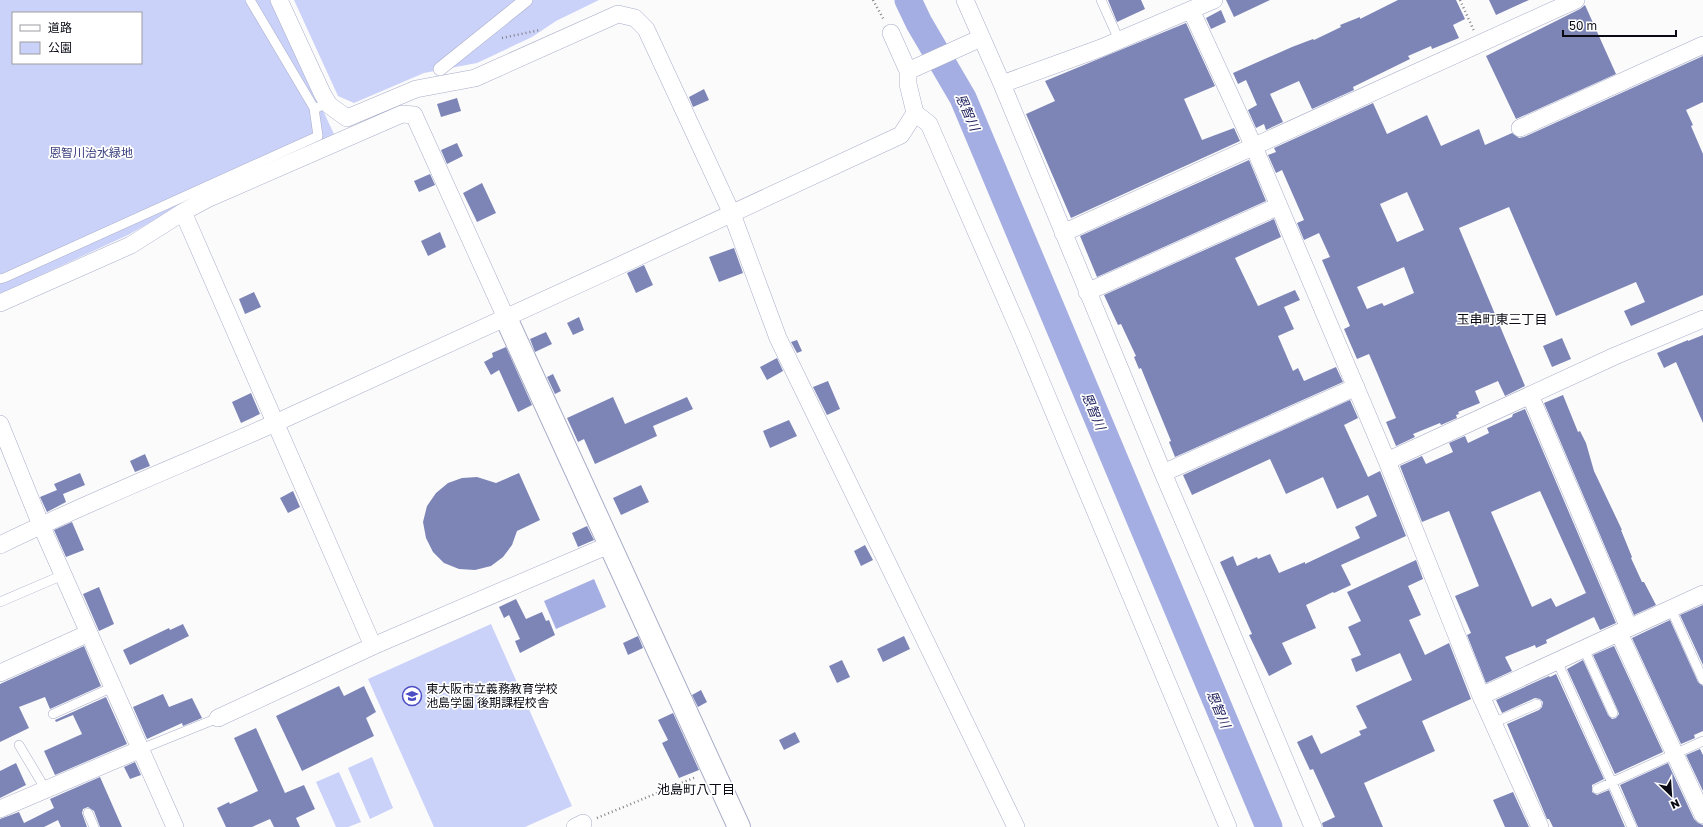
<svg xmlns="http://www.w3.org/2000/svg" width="1703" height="827" viewBox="0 0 1703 827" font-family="'Golos Text','Noto Sans JP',sans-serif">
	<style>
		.green { fill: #cbd2f9; fill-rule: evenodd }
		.water { fill: #a5aee2 }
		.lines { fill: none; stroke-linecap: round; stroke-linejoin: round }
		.river { stroke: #a5aee2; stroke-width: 27 }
		.building { fill: #7d85b7; fill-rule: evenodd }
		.service-casing { stroke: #a8adc9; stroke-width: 10 }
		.pedestrian-casing { stroke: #a8adc9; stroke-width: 14 }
		.minor-casing { stroke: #a8adc9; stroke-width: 18 }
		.tertiary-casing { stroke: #a8adc9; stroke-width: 24 }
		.path { stroke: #808186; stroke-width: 2.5; stroke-dasharray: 1 3; stroke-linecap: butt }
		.service { stroke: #fff; stroke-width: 9 }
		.pedestrian { stroke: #fff; stroke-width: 13 }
		.minor { stroke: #fff; stroke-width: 17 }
		.tertiary { stroke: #fff; stroke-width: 22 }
		.labels { text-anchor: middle; stroke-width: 3.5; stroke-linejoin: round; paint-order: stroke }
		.park-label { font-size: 12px; fill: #373c7b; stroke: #fff }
		.poi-label { font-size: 12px; fill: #090a14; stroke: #fff; text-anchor: start }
		.water-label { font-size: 13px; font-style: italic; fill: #20215e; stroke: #fff }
		.neighbourhood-label { font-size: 13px; fill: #090a14; stroke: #fff }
	</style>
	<rect width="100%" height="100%" fill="#fbfbfb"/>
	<path class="green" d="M0,0H271L334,134L188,201L128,235L0,294ZM13,13H141V63H13Z
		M294,0H599L556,21L532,37L477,63L424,73L354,103L338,96Z
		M491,624L572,806L525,827H434L368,679Z
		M372,757L393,808L370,819L348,768Z
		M339,772L361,822L348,827H336L316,782Z"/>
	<path class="water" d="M594,579L606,607L556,629L544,601Z"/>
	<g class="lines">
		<path class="river" d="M908,0L919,23L963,98L1269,827"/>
	</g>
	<path class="building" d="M1108,0H1141L1145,9L1117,22Z
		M1226,0H1270L1234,17Z
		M1398,0H1456L1465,19L1453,25L1459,38L1432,49L1431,46L1408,56L1410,59L1353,87L1354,90L1312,109L1299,81L1270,94L1283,122L1266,130L1264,124L1256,128L1248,110L1257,105L1246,80L1238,84L1233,73L1292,47L1313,39L1314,40L1341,27L1340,25L1360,17V19Z
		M1489,0H1529L1496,15Z
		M1585,5L1616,74L1516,119L1486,56L1580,9Z
		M1221,10L1226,22L1211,29L1206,18Z
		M1186,23L1215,86L1184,99L1202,140L1234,128L1240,141L1071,218L1026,114L1055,101L1045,81Z
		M1703,56V102L1686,110L1693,125L1691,126L1703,154V295L1631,326L1624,311L1645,302L1636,282L1556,316L1509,207L1459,228L1525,386L1505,396L1498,381L1475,391L1480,403L1458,412L1459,414L1456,415L1457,418L1441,425L1440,423L1413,434L1415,437L1396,446L1386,422L1396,418L1378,375L1369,354L1357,359L1344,329L1350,326L1322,260L1330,257L1319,233L1304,240L1297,223L1304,220L1282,170L1276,173L1268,155L1276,152L1274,148L1373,103L1387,134L1427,115L1441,146L1479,129L1485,145L1512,133L1519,138L1524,137ZM1407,192L1424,230L1397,242L1380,204ZM1404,267L1414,293L1384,306L1382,303L1367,309L1357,287Z
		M704,89L709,100L693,107L689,97Z
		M457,98L461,111L441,117L437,104Z
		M457,143L463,156L447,164L441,150Z
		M1249,160L1266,201L1097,277L1080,236Z
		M430,174L435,185L419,192L414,181Z
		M482,183L496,213L477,222L463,193Z
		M1274,219L1281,237L1235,258L1258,306L1295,290L1300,300L1284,307L1294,329L1278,336L1293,371L1298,368L1304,381L1336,367L1343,382L1175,457L1169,442L1171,441L1141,368L1139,369L1134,357L1136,356L1121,324L1118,325L1104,295Z
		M440,232L446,247L428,256L421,241Z
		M734,248L743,273L719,282L709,257Z
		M644,265L653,285L636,293L627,273Z
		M254,292L261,307L245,314L239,299Z
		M579,317L584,330L573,335L567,323Z
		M546,332L552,344L535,352L530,339Z
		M1703,335V423L1676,362L1664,368L1657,353L1688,340V341Z
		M1562,338L1571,359L1552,367L1543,346Z
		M797,340L802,351L797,353L791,342Z
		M506,347L532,405L518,412L499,370L491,375L484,362L493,357L492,353Z
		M777,358L783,371L767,380L760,367Z
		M553,374L561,391L555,394L547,377Z
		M828,381L840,409L827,415L813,387Z
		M251,393L260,414L241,423L232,402Z
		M1563,395L1578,432L1580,431L1586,443L1594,471L1622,530H1621L1632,557L1631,558L1642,582H1644L1656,605L1634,615L1544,403Z
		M613,397L625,424L687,397L693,409L653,426L657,436L595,464L584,439L578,442L567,418Z
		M1350,400L1358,418L1344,425L1368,477L1380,471L1406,536L1341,565L1351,585L1334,593L1333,592L1306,605L1316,628L1282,643L1292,664L1269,676L1249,635L1252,634L1220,562L1233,556L1237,566L1257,557L1258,559L1270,554L1279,573L1305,562V564L1360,538L1355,527L1377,516L1368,495L1337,509L1323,477L1286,494L1270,459L1192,495L1183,475Z
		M1525,409L1616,623L1600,630L1594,617L1546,640L1547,643L1536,648L1535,645L1505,657L1512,671L1486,683L1467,635L1471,633L1455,596L1479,586L1449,511L1422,522L1400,466L1422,456L1426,464L1453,452L1449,443L1465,436L1468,443L1489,433L1487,428L1512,417L1513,414ZM1540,491L1586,593L1556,607L1551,598L1532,607L1491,512Z
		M789,420L797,436L770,448L763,431Z
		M145,454L150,466L135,472L130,461Z
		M80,473L85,485L63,494L66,502L47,512L40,497L57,490L54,484Z
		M519,473L540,520L517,531L512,545L503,557L491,566L475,570L459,569L444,563L433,552L426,538L423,522L427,506L436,493L448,483L462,478L477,477L496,483Z
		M641,485L649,502L621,515L613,498Z
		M293,491L300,507L288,513L280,498Z
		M72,522L84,550L66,557L54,530Z
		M587,526L594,540L578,547L572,533Z
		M865,545L873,560L861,566L854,551Z
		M1416,560L1423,579L1408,586L1421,615L1409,620L1425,655L1449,643L1471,699L1422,721L1435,751L1364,783L1383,827H1323L1322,823L1335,817L1313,769L1310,770L1297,742L1312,735L1321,754L1361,735L1359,731L1367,728L1356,706L1412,680L1400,653L1356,672L1351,659L1361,655L1348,627L1361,621L1347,592Z
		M99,587L114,624L99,631L83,594Z
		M516,599L526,619L542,612L546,621L549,620L555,635L520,653L515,641L520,639L509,615L504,618L499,607Z
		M1703,605V665L1680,615Z
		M1670,620L1698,682L1703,686V731L1694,735L1695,738L1681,744L1632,638Z
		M183,624L189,636L130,665L123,650L169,628L170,630Z
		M638,636L643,648L628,655L623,643Z
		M904,636L910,649L883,662L877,649Z
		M84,646L101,686L50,709L45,697L19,707L29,728L0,742V684Z
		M1614,646L1663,752L1615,774L1567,669L1583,660L1608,715L1612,719L1616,718L1619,714L1618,711L1593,655Z
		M842,660L850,677L837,683L829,666Z
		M1556,674L1604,779L1592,785V792L1597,795L1609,790L1625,827H1553L1549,819H1547L1507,724L1539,710L1542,707L1543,702L1540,699L1535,698L1502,713L1496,700L1549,676L1550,677Z
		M339,686L344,696L364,686L376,712L366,718L374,736L302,771L276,716Z
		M701,690L707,702L698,707L692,695Z
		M163,694L169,707L192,698L202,718L183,726L182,723L147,739L133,707Z
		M106,697L127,744L55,775L44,751L82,734L73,715L56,722L55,720Z
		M673,713L699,770L679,778L662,743L668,740L658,720Z
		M256,728L285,793L304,785L315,809L296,818L300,827H274L270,819L252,827H226L217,808L229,802L230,804L258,791L234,738Z
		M795,732L800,742L784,750L779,740Z
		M1700,749L1703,755V791L1686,755Z
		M135,762L141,775L130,779L124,767Z
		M16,763L26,785L0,798V771Z
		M1668,763L1694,819L1698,823L1703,825V827H1638L1620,785Z
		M100,777L122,827H100L94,811L88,807L83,809L82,813L87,827H61L58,820L44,827H0V819L19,812L24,823L54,808L50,799Z
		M1513,792L1529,827H1505L1493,800Z"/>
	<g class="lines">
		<g class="service-casing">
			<path id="service" d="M250,0L314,108L319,107
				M1101,0L1119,40
				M0,279L4,278L318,136L314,108
				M0,602L63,575
				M1671,609L1703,680
				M1584,649L1613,713
				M1557,661L1632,827
				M53,714L113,687
				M1493,723L1537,704
				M19,745L46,790
				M141,749L218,718
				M1597,789L1703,741
				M88,813L94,827"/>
		</g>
		<g class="pedestrian-casing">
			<path id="pedestrian" d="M440,69L526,0"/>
		</g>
		<g class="minor-casing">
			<path id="minor" d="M279,0L322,93L329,105L347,118L416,89L475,78L618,14L635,18L646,29L732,214L778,338L1016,827
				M965,0L1002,84L1163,473L1221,608L1313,827
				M1191,10L1254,147L1279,206L1387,461L1481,696L1540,827
				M891,33L908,71V84L915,113L929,124L1021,334L1228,827
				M908,71L981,38
				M1002,84L1101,48L1214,0
				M1520,128L1703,45
				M183,212L373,646
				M1063,233L1576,0
				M1087,292L1279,206
				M0,303L131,245L183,212L207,199L402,114L414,115L506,318
				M1530,395L1629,628
				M0,424L41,525L175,827
				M1387,461L1615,356L1703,319
				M1163,473L1356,387
				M0,545C92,500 188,462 282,420C489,326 695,231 901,135L915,113
				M1619,633L1703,815
				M0,673L89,633
				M1481,696L1703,594
				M218,718L373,646L609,545
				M0,809L141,749
				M575,827L583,823"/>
		</g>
		<g class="tertiary-casing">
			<path id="tertiary" d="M506,318L739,827"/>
		</g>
		<path class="path" d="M873,0L884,20
			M1460,0L1474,31
			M502,38L540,30
			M597,818L696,777"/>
		<use href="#service" class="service"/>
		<use href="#pedestrian" class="pedestrian"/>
		<use href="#minor" class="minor"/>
		<use href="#tertiary" class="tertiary"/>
	</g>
	<defs>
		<g id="school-ring" transform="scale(1)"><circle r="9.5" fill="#fff" stroke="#4c4ec4" stroke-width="1.5"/><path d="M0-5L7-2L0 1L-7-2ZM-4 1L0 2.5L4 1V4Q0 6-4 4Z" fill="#4c4ec4"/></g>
	</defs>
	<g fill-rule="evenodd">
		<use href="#school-ring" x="412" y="696"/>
	</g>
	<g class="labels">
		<g class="park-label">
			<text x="91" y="157">恩智川治水緑地</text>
		</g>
		<g class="poi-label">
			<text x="426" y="693">東大阪市立義務教育学校<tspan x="426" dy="14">池島学園 後期課程校舎</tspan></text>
		</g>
		<g class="water-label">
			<text transform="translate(968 112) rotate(66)" y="5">恩智川</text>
			<text transform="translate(1094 411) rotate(67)" y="5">恩智川</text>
			<text transform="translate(1219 709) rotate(67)" y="5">恩智川</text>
		</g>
		<g class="neighbourhood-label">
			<text x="1502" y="324">玉串町東三丁目</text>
			<text x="696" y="794">池島町八丁目</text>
		</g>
	</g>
	<rect x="12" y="12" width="130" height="52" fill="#ffffff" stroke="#9d9da1"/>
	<rect x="20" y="25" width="20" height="6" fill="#ffffff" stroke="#9d9da1"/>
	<text x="48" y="32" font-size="12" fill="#090a14">道路</text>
	<rect x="20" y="42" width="20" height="12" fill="#cbd2f9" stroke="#9d9da1"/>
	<text x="48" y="52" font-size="12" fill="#090a14">公園</text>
	<g transform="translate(1671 795) rotate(155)" stroke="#ffffff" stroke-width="3" paint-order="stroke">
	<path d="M0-3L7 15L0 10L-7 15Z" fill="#090a14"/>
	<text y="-6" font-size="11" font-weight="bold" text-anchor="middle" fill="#090a14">N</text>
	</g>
	<path d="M1563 30v6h113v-6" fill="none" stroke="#090a14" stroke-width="2"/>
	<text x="1569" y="30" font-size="12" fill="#090a14" stroke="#ffffff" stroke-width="3" paint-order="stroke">50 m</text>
</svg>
